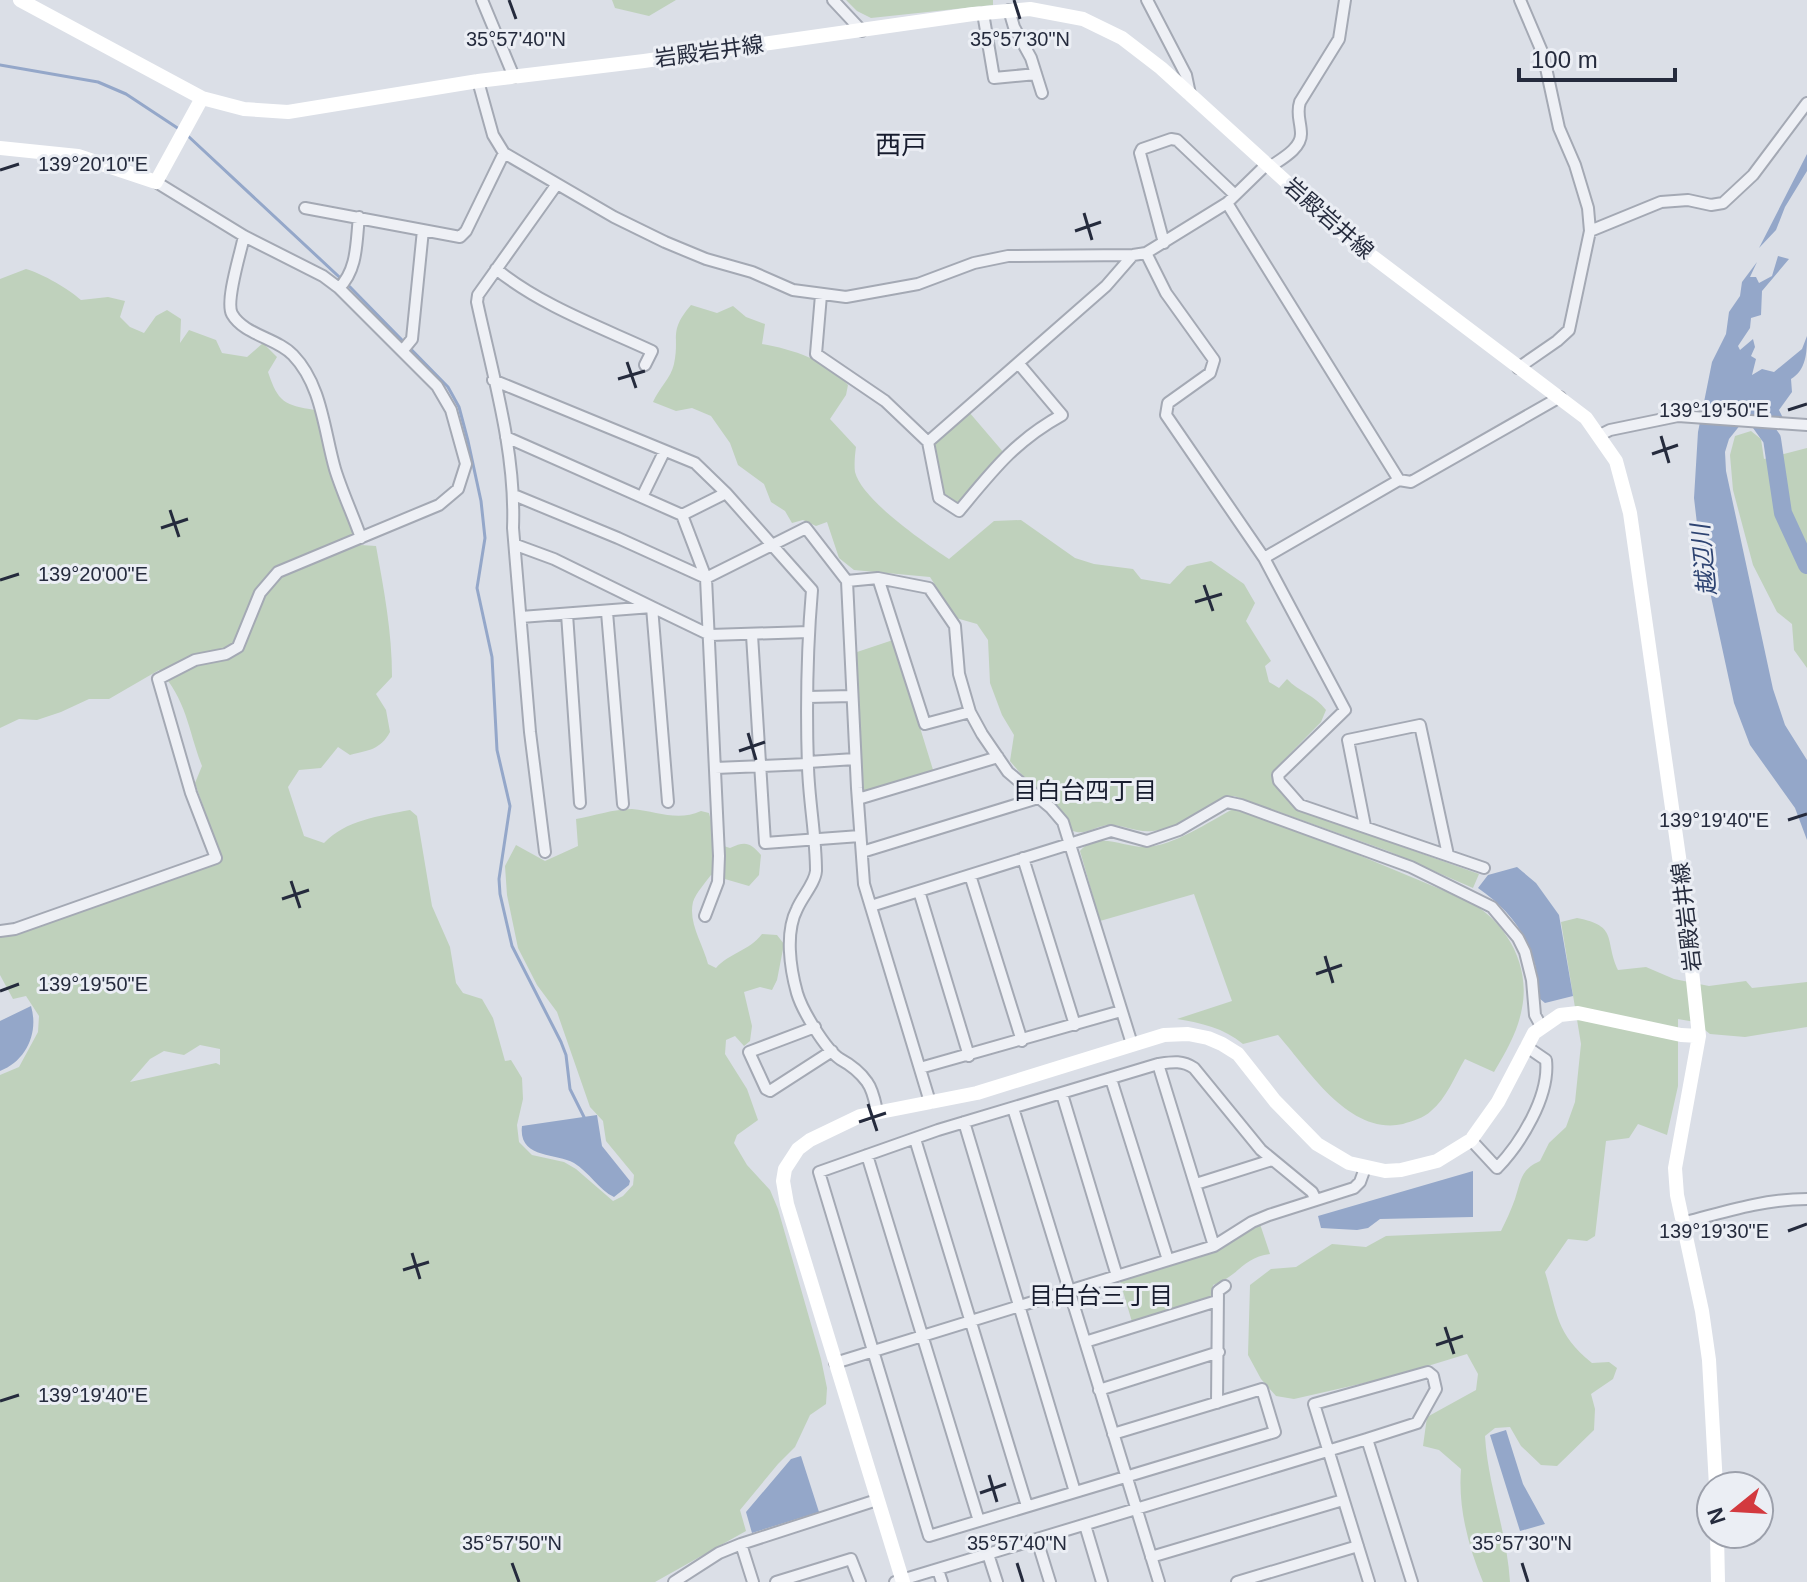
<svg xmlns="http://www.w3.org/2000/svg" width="1807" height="1582" viewBox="0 0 1807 1582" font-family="Helvetica,'Noto Sans JP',sans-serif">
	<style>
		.green { fill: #bfd1bc; fill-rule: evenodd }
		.water { fill: #94a7c9 }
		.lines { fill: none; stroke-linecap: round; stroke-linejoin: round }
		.stream { stroke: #94a7c9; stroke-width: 3 }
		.river { stroke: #94a7c9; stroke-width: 18 }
		.street-casing { stroke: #a4a9b4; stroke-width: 14 }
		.street { stroke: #eef0f5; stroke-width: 10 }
		.secondary { stroke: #fff; stroke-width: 14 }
		.ticks { fill: none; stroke: #252b3d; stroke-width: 3 }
		.labels { text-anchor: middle; stroke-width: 6; stroke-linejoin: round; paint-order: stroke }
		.street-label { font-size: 22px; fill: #252b3d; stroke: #ebeef4 }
		.water-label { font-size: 24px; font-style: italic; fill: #2e4472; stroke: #ebeef4 }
		.neighbourhood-label { font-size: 24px; fill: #171c2e; stroke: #ebeef4 }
		.quarter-label { font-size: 26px; fill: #171c2e; stroke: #ebeef4 }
		.ticks-label { font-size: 20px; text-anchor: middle; fill: #252b3d; stroke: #ebeef4; stroke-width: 6; stroke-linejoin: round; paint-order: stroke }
	</style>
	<rect width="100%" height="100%" fill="#dbdfe7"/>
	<path class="green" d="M612,0H676L649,16L615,8Z
		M846,0H993V5L871,18L857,11Z
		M26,269C43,274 69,289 81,300L108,297L125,301L120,317L130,327L144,333L156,316L167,310L181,319L180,343L189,330L216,340L222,353L247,357L263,343L277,357L268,372C278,402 284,405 315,410L335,478L361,545L376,546C384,590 392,632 392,677L376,694L386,710L390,732C380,750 369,750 350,755L338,747L321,768L299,770L288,787L304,836L324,843C346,820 379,816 410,810L417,816L432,906L450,947L456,983L463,993L482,999L493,1018L505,1061L511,1060L522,1078L523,1099L517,1125L519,1142L532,1155L564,1162L576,1169L613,1201L623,1196L633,1185L634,1175L606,1141L603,1121L590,1107L557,1012L537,985L518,948L507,895L505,866L516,845L545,861L578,846L576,819C593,816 614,809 632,809C657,811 677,822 701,811L709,813L717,844L730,848C745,841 750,842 761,855L759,875L749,886L711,875C705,883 696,893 693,902C688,923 703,944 708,964L716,968C729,953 749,951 762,934L777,935L784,944L777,980L772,990L760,987L744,992L752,1026L750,1041L744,1046L735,1036L726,1040L725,1054L747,1089L758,1120L737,1135L734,1143L747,1165L770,1190L778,1209L821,1359L827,1388L826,1404L810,1415L795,1447L778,1464L740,1510L746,1531L655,1582H0V1075L19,1067L38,1032L39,1016L26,996L13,999L0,975V935L26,932L63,916L219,863L215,840L195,783L202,766C188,730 187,700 159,670L109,699H89L61,712L37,720L19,719L0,728V279ZM200,1045L220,1049V1065L216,1063L130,1082L150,1059L164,1051L184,1055Z
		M691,305L717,313L733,306L746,317L765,324L762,344C792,349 829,361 848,385L846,395L830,419L856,447C855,454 854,465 855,472C862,500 925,543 949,559L994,521L1021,520L1075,558L1094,564L1133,569L1141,579L1170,584L1187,566L1211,561L1244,584L1255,603L1246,621L1271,661L1265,666L1269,682L1279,688L1287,679C1299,692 1315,695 1326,710L1321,722L1272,772L1274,781L1293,805L1338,824L1479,874L1473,888L1388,851L1234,796C1206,804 1186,828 1153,831C1137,833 1125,825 1110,825C1096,825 1086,836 1073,831C1056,798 1032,789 1010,761L1014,735L1002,715L990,683L988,640L977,624L956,618L930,577L854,570L839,558L827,522L816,526L803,520L792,523L785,511L771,502L764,484L738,465L730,443L711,416L692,408L676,411L653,402C659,388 671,378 674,364C680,336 668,332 691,305Z
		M969,412L1004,453L959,507L941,496L931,448Z
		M1751,431L1761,439L1764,459L1807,448V668L1794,650L1792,624L1777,612L1753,565L1733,490L1730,455L1735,436Z
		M893,640L934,773L864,795L860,793L854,653Z
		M1233,809L1313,836L1464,899C1504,918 1531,963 1522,1008C1518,1031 1506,1052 1494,1072L1465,1059C1455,1076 1446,1099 1431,1111C1424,1118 1412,1121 1403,1124C1349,1136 1308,1069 1278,1035L1243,1044C1224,1028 1201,1023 1177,1019L1232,1001L1194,894L1100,921L1080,851C1098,830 1124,848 1146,847C1173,846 1209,822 1233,809Z
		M1577,918C1619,926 1604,940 1618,970L1646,967L1674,979L1709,986L1746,981L1752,988L1807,982V1027L1745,1037L1710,1034L1695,1022L1678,1019V1086L1667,1135L1638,1124L1629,1138L1606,1141L1595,1236L1587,1241L1568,1239L1545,1272C1558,1314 1555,1333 1592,1363L1609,1362L1617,1368L1613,1379L1591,1394L1595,1409L1594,1430L1557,1466L1541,1465L1521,1446L1510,1427L1495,1428L1485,1436C1488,1486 1507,1532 1510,1582H1483C1468,1546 1458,1507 1461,1469L1439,1450L1423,1446L1427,1417L1476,1390L1478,1374L1467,1354L1395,1376L1294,1399L1276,1396L1261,1379L1248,1355L1250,1285L1271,1269L1296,1267L1332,1244L1366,1247L1386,1236L1501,1231C1506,1221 1511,1210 1515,1199C1521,1181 1520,1170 1540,1161L1549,1143L1566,1127L1575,1102L1581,1044L1561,922Z
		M1260,1224L1270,1254C1243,1257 1238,1277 1213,1285V1292L1209,1299L1132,1322L1120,1281L1212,1253Z"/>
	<path class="water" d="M1807,154V171L1785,207L1776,230L1759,248Z
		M1778,256L1789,259L1762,291L1761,315L1751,318L1750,328L1738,346L1740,350L1753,339L1755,347L1751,356L1756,359L1752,375L1762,369L1774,372L1802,349L1807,336C1807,353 1806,370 1791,379L1792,392L1779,410L1784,420L1749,414L1729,439L1725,452L1726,471L1773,689L1785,725L1807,760V840L1795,808L1750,745L1734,703L1699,541L1694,498L1698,432L1712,362L1726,334L1729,312L1740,296L1742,282L1757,262L1750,277H1756L1759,283L1772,276Z
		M1517,867L1536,883L1559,915L1573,996L1545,1003L1539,998C1539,950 1517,915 1478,888L1488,875Z
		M31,1006C39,1033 26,1061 0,1071V1021Z
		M597,1115L602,1146L630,1181L629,1185L614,1197C599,1190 589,1172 574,1163C556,1153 518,1159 522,1126Z
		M1473,1171V1217L1380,1219L1368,1228L1357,1230L1321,1228L1318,1216Z
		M1506,1430L1523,1484L1545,1524L1520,1531L1490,1435Z
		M801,1456L819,1512L752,1533L746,1512L791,1459Z"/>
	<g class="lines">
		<path class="stream" d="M0,65L98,82L126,94L179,129
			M188,136L350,287L448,387L459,407L468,441L481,501L485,538L477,588L492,657L497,750L510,806L499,879L500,894L512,946L561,1042L566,1055L570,1089L584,1117"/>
		<path class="river" d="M1749,407L1772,439L1783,513L1807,565"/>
		<g class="street-casing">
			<path id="street" d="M482,0L514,77
				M833,0L862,31
				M1147,0L1186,75L1190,94
				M1009,10L1014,27L1031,58L1042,93
				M983,13L994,78L1036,74
				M478,81L493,135L504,153L614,217L665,242L706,259L752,272L793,290L846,297L918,284L974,263L1008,256L1133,255L1146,253L1227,203L1267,164
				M1270,167C1281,159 1301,149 1301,134C1301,122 1296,114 1300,102L1339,39L1345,0
				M1227,203L1399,480
				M305,208L460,237L466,231L504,153
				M1590,231L1661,202L1688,200L1711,205L1723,203L1753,175L1807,103
				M244,236C241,252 225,301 232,314C244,335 277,338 293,355C322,385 324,431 335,469C342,492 353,515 361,538
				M1164,243L1140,153L1142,149L1171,139L1177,140L1235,195
				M1146,253L1166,293L1214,360L1210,373L1168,403L1166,415L1264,558L1345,710L1278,775L1279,781L1300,805L1484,868
				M496,269C542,306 598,326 652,351L645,365
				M339,288C358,269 356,242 359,217
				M821,295L816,354L885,401L928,442L1106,286L1133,255
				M403,350L412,339L423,230
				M1518,368L1557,341L1569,330L1590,231L1588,208L1575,165L1559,128L1543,54L1520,0
				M493,380L695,463L726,493L812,590C807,649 806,708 808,767C809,802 816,836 816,871C815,883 802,897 797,909C785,932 790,968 797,993C802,1010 825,1049 840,1059C851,1065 860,1072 867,1082C873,1090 875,1102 877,1111
				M1600,435L1610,430L1678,416L1807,425
				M506,437L682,515L706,578L806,528L847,581
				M928,442L939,498L959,511C993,470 1015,441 1062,415L1019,364
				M514,495L618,538L706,578L719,856L718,882L705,916
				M642,497L664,452
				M682,515L726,493
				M516,545L554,559L652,607L668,802
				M1264,558L1399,480L1411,482L1560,397
				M878,578L925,724L970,712
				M607,612L623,804
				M567,614L580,803
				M521,617L652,607L710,635L809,632
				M752,635L765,843L860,836
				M808,697L852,696
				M808,762L855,759
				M715,768L808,764
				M858,799L998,757
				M1365,826L1348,740L1420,725L1448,855
				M545,852L530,732L513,528C516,452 493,376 477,302L478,295L557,184
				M862,852L1038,798
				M1023,858L1075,1025
				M970,875L1022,1041
				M919,891L969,1056
				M871,906L1111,831L1147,841L1179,830L1227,802L1241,805L1411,867L1492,907L1518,938L1525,952L1532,980L1535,1015L1541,1026
				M0,931L15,929L216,858L191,793L158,679L195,660L226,654L238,647L260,593L278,572L439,505L458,489L466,464L451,410L437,386L339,288L323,276L244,236L156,182
				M815,1027L749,1052L766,1089L770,1091L832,1051
				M1158,1064L1214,1246
				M920,1068L1121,1011
				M1111,1079L1168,1260
				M1062,1094L1117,1276
				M930,1102L864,884L857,788L847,581L878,578L929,588L955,626L959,674L970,712L982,734L1008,772L1051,808L1063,822L1132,1044
				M1013,1108L1159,1582
				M964,1122L1075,1492
				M915,1139L1027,1506
				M1471,1140L1497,1168C1521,1143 1550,1096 1546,1060L1527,1047
				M867,1155L979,1521
				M1196,1184L1272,1160
				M1682,1223C1724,1212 1764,1199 1807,1199
				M1085,1342L1217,1301
				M835,1363L1214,1246L1252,1222L1269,1215L1354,1188L1360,1182L1365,1168
				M1099,1390L1219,1352
				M1217,1403L1218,1291L1225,1286
				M1113,1434L1262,1389L1275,1432L929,1536L819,1172L938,1130L1158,1064C1172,1062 1182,1060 1194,1068L1261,1150L1312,1192L1316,1200
				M1367,1439L1417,1423L1436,1389L1433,1376L1428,1372L1314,1404L1369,1582
				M1085,1525L1102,1582
				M1037,1540L1050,1582
				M741,1544L753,1582
				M988,1554L997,1582
				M1151,1557L1343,1500
				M938,1570L942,1582
				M674,1582L719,1553L741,1544L877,1500
				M776,1582L851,1559L860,1582
				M895,1582L1367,1439L1412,1582
				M1237,1582L1358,1546"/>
		</g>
		<use href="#street" class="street"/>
		<path class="secondary" d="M20,0L202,98L244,109L288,112L478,81L644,61L973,14L1030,9L1083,19L1122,38L1161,68L1348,238L1586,418L1616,461L1630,513L1682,878L1699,1036L1675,1168L1677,1195L1702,1311L1709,1360L1716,1486
			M0,148L78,156L156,182L202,98
			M1717,1534L1718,1582
			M903,1582L787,1204L783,1181L785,1169L798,1149L810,1140L860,1116L977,1093L1164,1035L1188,1034L1208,1038L1222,1044L1238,1054L1275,1101L1317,1144L1349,1163L1385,1171L1401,1170L1437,1161L1471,1140L1498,1102L1534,1033L1560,1015L1578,1013L1681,1035L1699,1036"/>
	</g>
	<path class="ticks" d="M509,0L516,19M1014,0L1020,19M0,170L19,164M1084,213L1092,240M1075,231L1101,222M627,362L636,388M618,379L645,371M1788,410L1807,404M1661,436L1669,463M1652,454L1678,445M170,510L179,537M161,528L188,519M0,580L19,574M1204,585L1213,611M1195,602L1222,594M748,733L756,760M739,751L765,742M1788,820L1807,814M291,881L300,908M282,899L309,890M1325,956L1333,983M1316,974L1342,965M0,991L19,984M868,1104L877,1131M859,1122L886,1113M1788,1231L1807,1224M412,1253L420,1279M403,1270L429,1262M1445,1327L1454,1354M1436,1345L1463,1336M0,1401L19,1395M989,1475L997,1502M980,1493L1006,1484M512,1563L519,1582M1017,1563L1023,1582M1522,1563L1528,1582"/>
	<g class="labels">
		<g class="street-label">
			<text transform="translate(709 51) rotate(-8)" y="8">岩殿岩井線</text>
			<text transform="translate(1329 218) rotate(41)" y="8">岩殿岩井線</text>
			<text transform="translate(1686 917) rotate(-97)" y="8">岩殿岩井線</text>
		</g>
		<g class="water-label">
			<text transform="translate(1704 560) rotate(-96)" y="8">越辺川</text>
		</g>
		<g class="neighbourhood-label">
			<text x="1085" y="799">目白台四丁目</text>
			<text x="1101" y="1304">目白台三丁目</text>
		</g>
		<g class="quarter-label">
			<text x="901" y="154">西戸</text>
		</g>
	</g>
	<g class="ticks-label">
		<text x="516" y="46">35°57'40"N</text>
		<text x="1020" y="46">35°57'30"N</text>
		<text x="93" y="171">139°20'10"E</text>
		<text x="1714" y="417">139°19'50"E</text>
		<text x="93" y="581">139°20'00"E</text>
		<text x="1714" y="827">139°19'40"E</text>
		<text x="93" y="991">139°19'50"E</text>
		<text x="1714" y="1238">139°19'30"E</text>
		<text x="93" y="1402">139°19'40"E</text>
		<text x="512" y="1550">35°57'50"N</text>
		<text x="1017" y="1550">35°57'40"N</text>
		<text x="1522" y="1550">35°57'30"N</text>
	</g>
	<g transform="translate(1735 1510) rotate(252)"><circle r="38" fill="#ebeef4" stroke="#9ca0ab" stroke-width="2"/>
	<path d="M0-6L14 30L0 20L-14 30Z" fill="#d3393e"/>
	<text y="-12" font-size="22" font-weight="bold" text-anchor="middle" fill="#252b3d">N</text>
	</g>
	<path d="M1519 68v12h156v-12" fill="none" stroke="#252b3d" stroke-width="4"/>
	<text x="1531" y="68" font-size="24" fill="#252b3d" stroke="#ebeef4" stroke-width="6" paint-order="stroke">100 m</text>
</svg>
